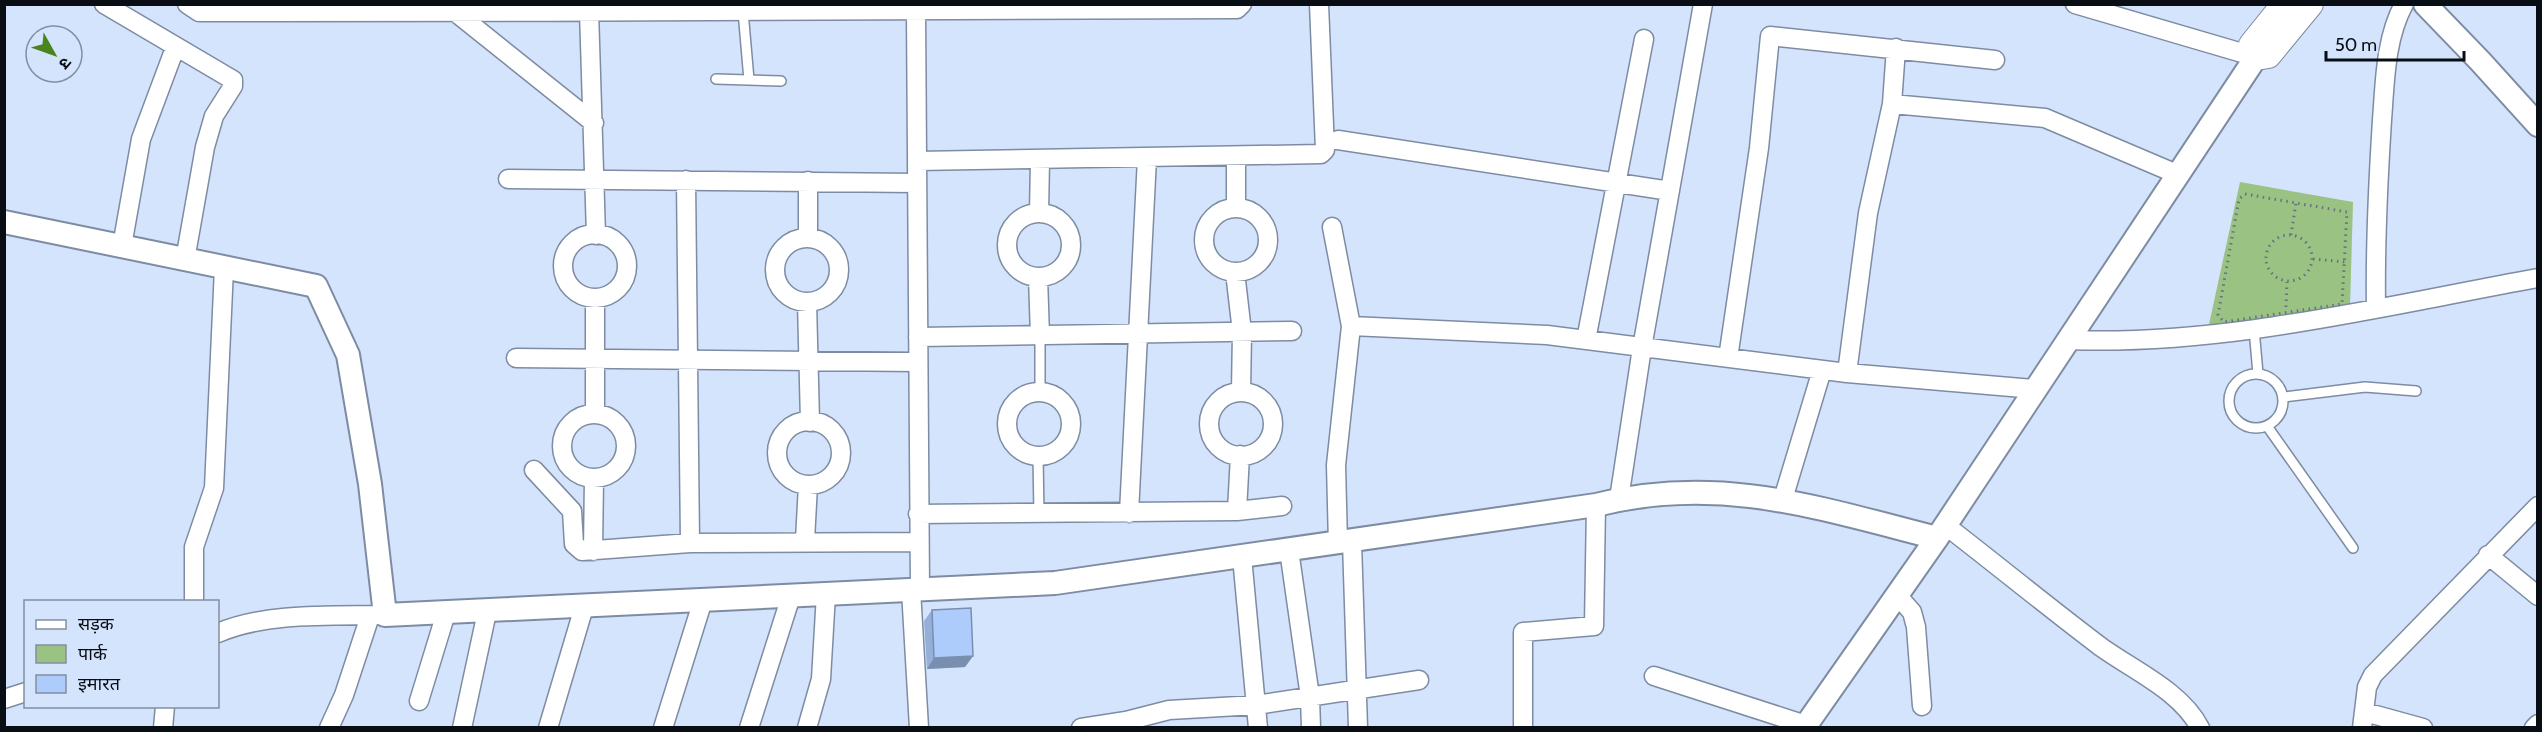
<svg xmlns="http://www.w3.org/2000/svg" width="2542" height="732" viewBox="0 0 2542 732" font-family="Cabin,'Noto Sans Devanagari',sans-serif">
	<style>
		.green { fill: #99c283 }
		.lines { fill: none; stroke-linecap: round; stroke-linejoin: round }
		.service-casing { stroke: #7d8ca2; stroke-width: 12 }
		.minor-casing { stroke: #7d8ca2; stroke-width: 21 }
		.tertiary-casing { stroke: #7d8ca2; stroke-width: 26 }
		.secondary-casing { stroke: #7d8ca2; stroke-width: 28 }
		.path { stroke: #677180; stroke-width: 3; stroke-dasharray: 1.5 4.5; stroke-linecap: butt }
		.service { stroke: #fff; stroke-width: 9 }
		.minor { stroke: #fff; stroke-width: 18 }
		.tertiary { stroke: #fff; stroke-width: 22 }
		.secondary { stroke: #fff; stroke-width: 26 }
		.rail { stroke: #6e7988; stroke-width: 4.5; stroke-dasharray: 9 4.5; stroke-linecap: butt }
		.wall { fill: #95afd8 }
		.shaded-wall { fill: #798fb0 }
		.building { fill: #adccfb; stroke: #798fb0; stroke-width: 1.5 }
	</style>
	<rect width="100%" height="100%" fill="#d4e4fc"/>
	<path class="green" d="M2240,182L2353,202L2350,308L2208,329Z"/>
	<g class="lines">
		<g class="service-casing">
			<path id="service" d="M743,11L749,80
				M716,79L781,81
				M2254,329L2258,374
				M2229 401a27 27 0 1 1 54 0a27 27 0 1 1-54 0Z
				M1040,392V336
				M2284,397L2365,387L2416,391
				M2267,426L2353,548
				M1038,456L1039,515"/>
		</g>
		<g class="minor-casing">
			<path id="minor" d="M104,4L233,80V86L214,116L205,147L185,260
				M187,4L199,12C545,11 891,13 1237,9L1242,4
				M2075,4L2256,57
				M454,11L594,123
				M589,11L596,235
				M916,12L920,590
				M1892,104L2045,118L2179,175
				M1338,140L1670,191
				M1236,157V208
				M917,161L1321,154L1325,150L1319,4
				M508,179L917,183
				M686,180L690,543
				M1204 240a32 32 0 1 1 64 0a32 32 0 1 1-64 0Z
				M1039,213L1040,160
				M1007 245a32 32 0 1 1 64 0a32 32 0 1 1-64 0Z
				M1332,227L1351,326
				M563 266a32 32 0 1 1 64 0a32 32 0 1 1-64 0Z
				M808,238V181
				M775 270a32 32 0 1 1 64 0a32 32 0 1 1-64 0Z
				M122,246L141,139L175,48
				M1235,272L1242,332L1241,392
				M1038,277L1040,336
				M595,298V414
				M807,302L810,422
				M2376,307C2375,245 2378,183 2382,120C2385,82 2385,39 2404,4
				M918,337L1292,331
				M1586,340L1644,39
				M2068,340C2225,346 2383,306 2538,278
				M516,358L918,362
				M1728,358L1759,148L1770,36L1995,60
				M1847,373L1868,213L1892,104L1896,48
				M1007 424a32 32 0 1 1 64 0a32 32 0 1 1-64 0Z
				M1209 424a32 32 0 1 1 64 0a32 32 0 1 1-64 0Z
				M562 446a32 32 0 1 1 64 0a32 32 0 1 1-64 0Z
				M777 453a32 32 0 1 1 64 0a32 32 0 1 1-64 0Z
				M534,470L572,511L574,544L582,551L690,543L918,542
				M1619,499L1642,348L1703,4
				M1783,499L1822,370
				M1237,511L1240,455
				M1129,513L1147,158
				M918,514L1237,511L1282,506
				M1945,525C1997,565 2048,607 2101,647C2133,670 2181,691 2200,728
				M805,540L808,485
				M1352,542L1358,728
				M1338,544L1336,465L1351,326L1547,335L1847,373L2035,389
				M1289,550L1310,697L1311,728
				M593,551L594,478
				M2488,555L2538,596
				M1242,557L1258,728
				M911,590L919,728
				M1897,595L1912,612L1916,627L1922,706
				M194,602V547L214,488L224,268
				M218,633C266,612 333,616 385,615
				M1654,676L1806,725
				M4,699L26,692
				M419,701L446,613
				M2365,712L2423,728
				M163,728L165,706
				M329,728L344,695L370,616
				M462,728L487,612
				M548,728L584,607
				M663,728L703,600
				M749,728L791,596
				M807,728L821,679L826,594
				M1081,728L1126,721L1169,710L1256,705L1419,680
				M1523,728V632L1594,626L1596,505
				M2362,728L2367,687L2373,675L2538,506
				M2534,728L2538,724"/>
		</g>
		<g class="tertiary-casing">
			<path id="tertiary" d="M2425,4L2480,61L2538,125
				M4,222L316,286L348,355L370,484L385,615L1055,583L1596,505C1719,474 1819,508 1937,538
				M1804,728L1937,538L2256,57"/>
		</g>
		<g class="secondary-casing">
			<path id="secondary" d="M2285,4L2252,45L2256,57L2268,55L2310,4"/>
		</g>
		<path class="path" d="M2245,194L2347,212L2342,304L2224,322L2218,315L2239,199Z
			M2266 258a23 23 0 1 1 46 0a23 23 0 1 1-46 0Z
			M2291,235L2296,203
			M2313,259L2346,262
			M2286,307L2287,282"/>
		<use href="#service" class="service"/>
		<use href="#minor" class="minor"/>
		<use href="#tertiary" class="tertiary"/>
		<use href="#secondary" class="secondary"/>
		<path class="rail" d="M2537,4L2538,5"/>
	</g>
	<path class="wall" d="M932,610L973,656L965,667L927,669L924,621Z"/>
	<path class="shaded-wall" d="M973,656L965,667L927,669L934,658Z"/>
	<path class="building" d="M971,608L973,656L934,658L932,610Z"/>
	<rect width="2542" height="732" fill="none" stroke="#090e15" stroke-width="12"/>
	<rect x="24" y="600" width="195" height="108" fill="#d4e4fc" stroke="#838ea0" stroke-width="1.5"/>
	<rect x="36" y="620" width="30" height="9" fill="#ffffff" stroke="#838ea0" stroke-width="1.5"/>
	<text x="78" y="630" font-size="18" fill="#090e15">सड़क</text>
	<rect x="36" y="645" width="30" height="18" fill="#99c283" stroke="#838ea0" stroke-width="1.5"/>
	<text x="78" y="660" font-size="18" fill="#090e15">पार्क</text>
	<rect x="36" y="675" width="30" height="18" fill="#adccfb" stroke="#838ea0" stroke-width="1.5"/>
	<text x="78" y="690" font-size="18" fill="#090e15">इमारत</text>
	<g transform="translate(54 54) rotate(130)"><circle r="28" fill="#d4e4fc" stroke="#838ea0" stroke-width="1.5"/>
	<path d="M0-4.5L10 22L0 15L-10 22Z" fill="#4a841f"/>
	<text y="-9" font-size="16" font-weight="bold" text-anchor="middle" fill="#090e15">उ</text>
	</g>
	<path d="M2326 51v9h138v-9" fill="none" stroke="#090e15" stroke-width="3"/>
	<text x="2335" y="51" font-size="18" fill="#090e15" stroke="#d4e4fc" stroke-width="4.5" paint-order="stroke">50 m</text>
</svg>
